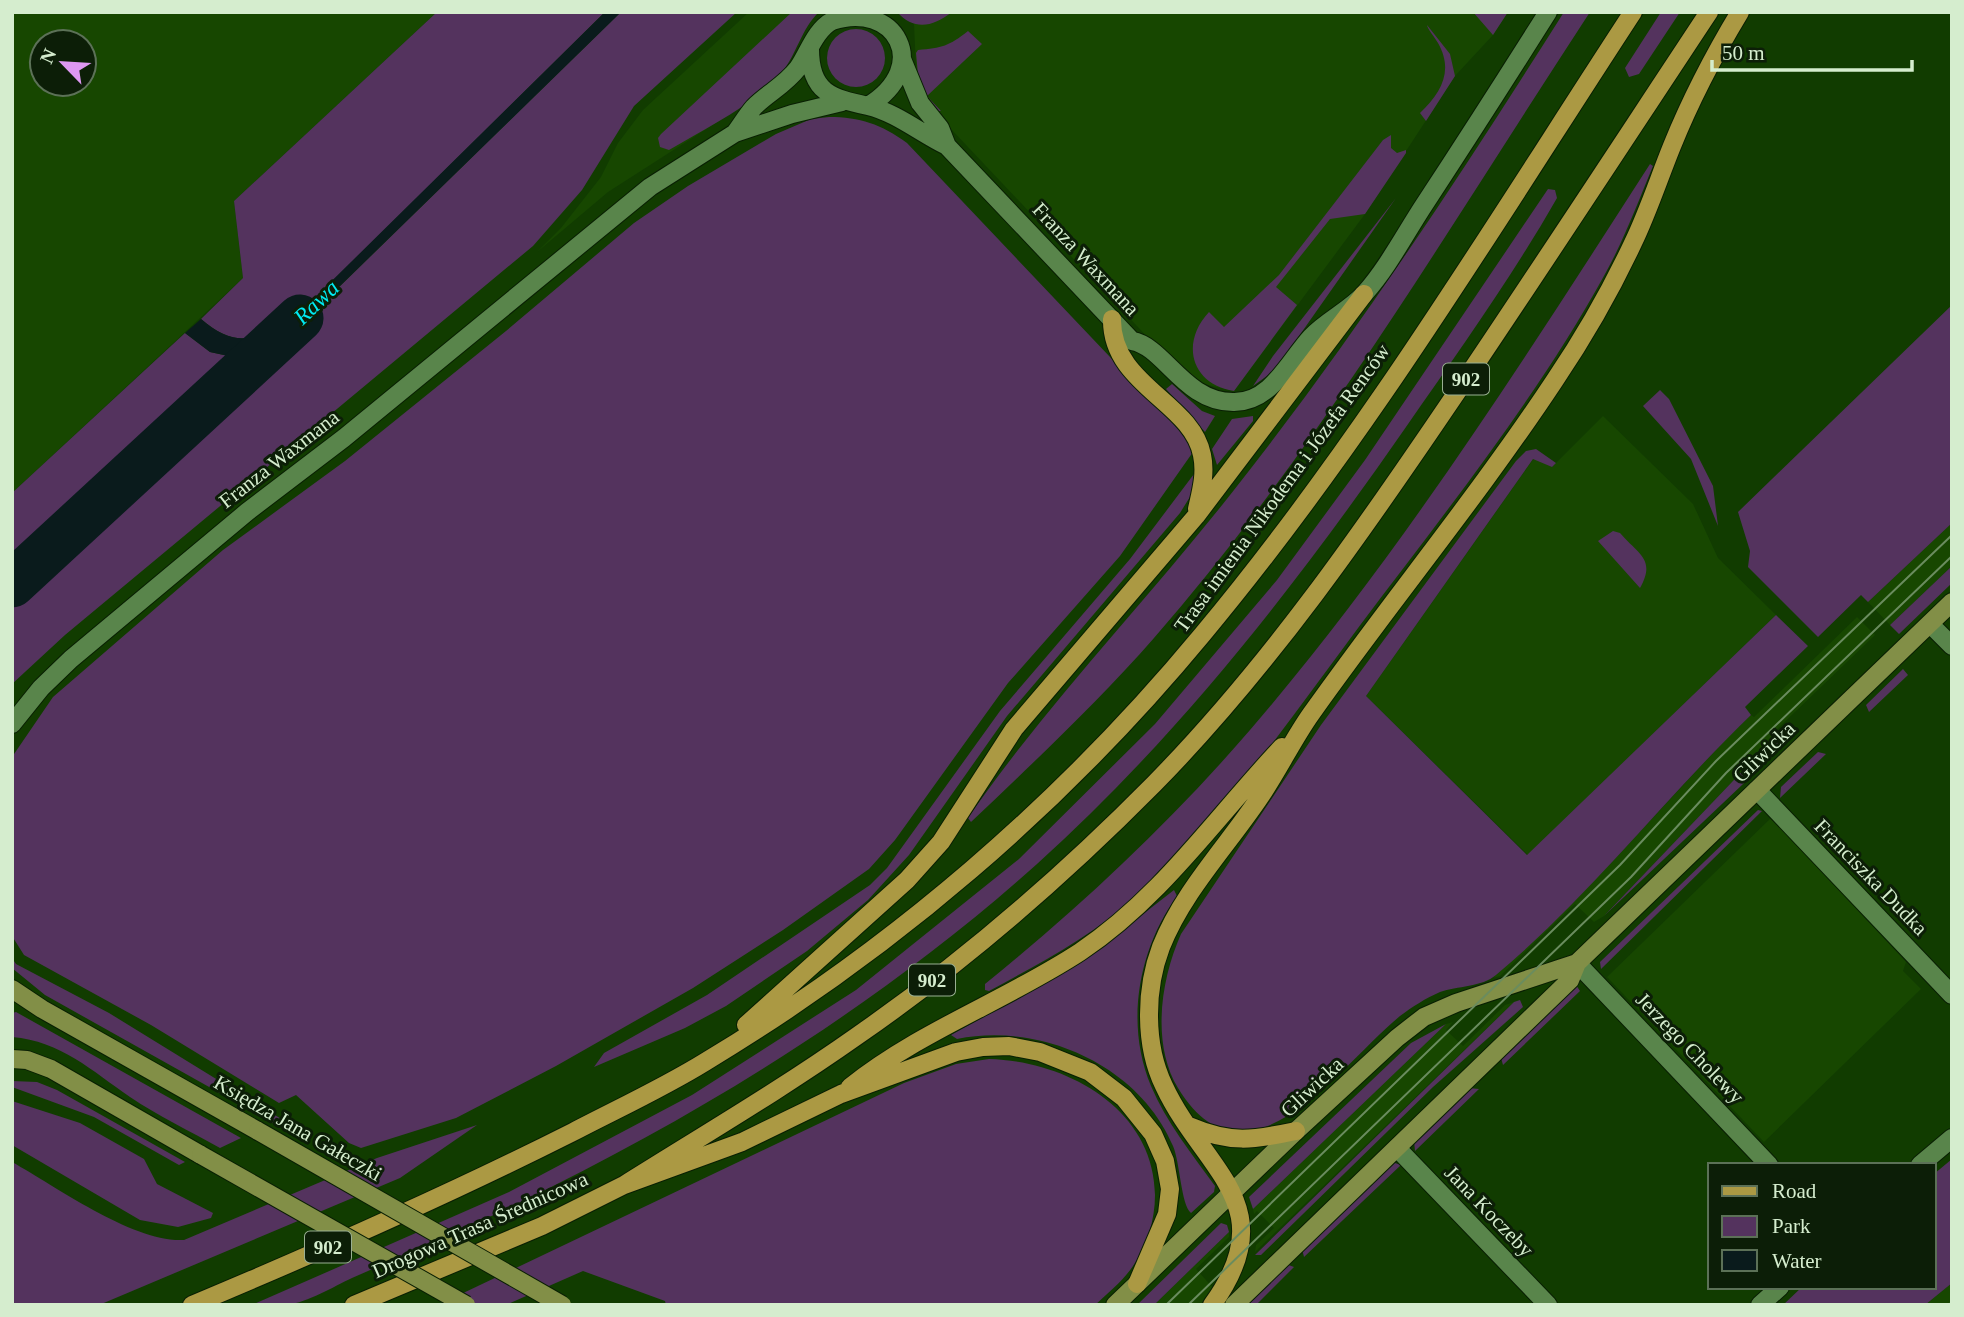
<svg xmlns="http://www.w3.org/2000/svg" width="1964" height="1317" viewBox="0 0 1964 1317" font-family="'Times New Roman',serif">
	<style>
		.built { fill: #174700; fill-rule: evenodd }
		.green { fill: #54335e }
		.water { fill: #0a1b1c }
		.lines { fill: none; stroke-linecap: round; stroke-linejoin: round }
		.river { stroke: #0a1b1c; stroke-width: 47 }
		.street-casing { stroke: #091f03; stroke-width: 20 }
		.secondary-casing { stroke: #091f03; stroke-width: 20 }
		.primary-casing { stroke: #091f03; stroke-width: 20 }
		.street { stroke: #59854b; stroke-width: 18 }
		.secondary { stroke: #828f47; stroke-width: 18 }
		.primary { stroke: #ab9943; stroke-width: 18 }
		.tram { stroke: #6a8c5e; stroke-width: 2 }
		.rail { stroke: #6a8c5e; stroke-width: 5; stroke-dasharray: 10 5; stroke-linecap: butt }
		.secondary-bridge-casing { stroke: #091f03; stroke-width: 20; stroke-linecap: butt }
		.secondary-bridge { stroke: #828f47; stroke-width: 18 }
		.labels { text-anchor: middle; stroke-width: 6; stroke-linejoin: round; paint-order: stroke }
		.shield { fill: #0c1e07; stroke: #99af92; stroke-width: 2 }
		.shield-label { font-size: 19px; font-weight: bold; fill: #d5edce }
		.street-label { font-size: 21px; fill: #d5edce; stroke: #0c1e07 }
		.water-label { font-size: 23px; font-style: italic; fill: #00eaf1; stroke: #0c1e07 }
	</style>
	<rect width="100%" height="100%" fill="#113c00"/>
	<path class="built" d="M12,12H437L234,201L243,278L12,493ZM42,42H84V84H42Z
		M749,12H819L804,29L784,70L753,99L608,192L537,252L561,228L601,177L618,143L643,110Z
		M896,12H1508L1493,35L1455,76L1365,214L1234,391L1204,384L1170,361L934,111L928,104L916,68L914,24Z
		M1603,416L1693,504L1718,558L1776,615L1528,855L1366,696L1534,458L1552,467Z
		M1952,523V566L1890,625L1868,602Z
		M1857,617L1875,635L1771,735L1774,738L1604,916L1594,922L1575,904L1500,976L1493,978L1612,862L1726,739L1751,715L1754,717Z
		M1771,818L1906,962L1903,971L1921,989L1764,1142L1607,977Z
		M1514,1002L1255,1252L1256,1245L1274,1228L1257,1211L1254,1214L1253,1209L1446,1024L1453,1022L1446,1030L1463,1046L1505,1005Z
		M1229,1232V1237L1196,1269L1215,1290L1200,1305H1154Z
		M1952,1283V1305H1925Z"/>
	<path class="green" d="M437,12H605L288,325L284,321C253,344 231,345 201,319L243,278L234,201Z
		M621,12H737L634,106L582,190L533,246L65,635L12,684V589L293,332Z
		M792,12H819C801,29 797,54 782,72C753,106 707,127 669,150L660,147L658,138L661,134Z
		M897,12H952C933,27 914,31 897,12Z
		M1473,12H1508L1493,35Z
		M1564,12H1590C1451,224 1321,446 1154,638C1097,703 1034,762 971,822L968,818C1048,702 1147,601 1234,490C1354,338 1460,176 1564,12Z
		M1661,12H1680L1639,74L1629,77L1625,68Z
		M1427,25L1450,54L1455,76L1426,121L1420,113C1441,93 1454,71 1438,43C1434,36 1428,30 1427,25Z
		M827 58a29 29 0 1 1 58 0a29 29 0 1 1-58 0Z
		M968,31L982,44L927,96L941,111H934L919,86L916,53L918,50C942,48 949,46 968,31Z
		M829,117C860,117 881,124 907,143L1185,436L1193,452L1120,556L1008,683L895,840L869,869L783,930L693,988L556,1066L456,1118L361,1148L349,1143L296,1095L279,1103L151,1025L24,955L12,936V757L53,697L223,550L345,461L506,331L634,223L688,186L776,134L811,119Z
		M1391,135V148L1397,153L1406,150V153L1365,214L1330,219L1276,287L1297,305L1234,391C1191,384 1180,343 1209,312L1224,327L1279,275L1383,140Z
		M1650,164L1653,166C1638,202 1624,240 1605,274C1537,398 1446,511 1361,624C1291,718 1222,819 1134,898C1091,937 1040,963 989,991L985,990V984C1080,907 1170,823 1250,730C1401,554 1525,358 1650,164Z
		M1548,189L1555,190L1557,198C1512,277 1458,352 1406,427C1297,584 1179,736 1037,864C882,1003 707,1111 521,1202C466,1229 409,1253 352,1278C333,1287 308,1302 287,1305C276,1306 263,1305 252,1305L509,1192L692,1095L856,990L1019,859L1155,724L1277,580L1365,460Z
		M1396,198L1292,346L1271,373L1253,386L1273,356Z
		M1952,305V523L1868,602L1861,595L1818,637L1748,567L1750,551L1738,512Z
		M185,333L210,352L233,357L223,378L12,568V493Z
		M1172,384L1202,411L1215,416L1205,432L1166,389Z
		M1660,390L1669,399L1713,486L1718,526L1691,459L1643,406Z
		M1253,416V421L1217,465L1212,449L1232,419Z
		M1536,449L1556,463L1552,467L1533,459L1366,696L1527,855L1776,615L1808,646L1745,707L1751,715C1664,799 1589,897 1496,975C1482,987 1457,986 1440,992C1426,998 1412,1007 1400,1016C1342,1063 1247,1202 1178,1088C1151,1043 1161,979 1181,934L1321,725L1516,461L1526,451Z
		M1197,470L1193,492L1180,513L1007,716L909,855L868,900L807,951L726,1006L685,1028L594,1067L604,1053L707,995L870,885L887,868L1000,711L1130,559Z
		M1613,531L1620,533C1639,555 1656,559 1640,588L1598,541Z
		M1952,566V583L1899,634L1890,625Z
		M1903,669L1908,675L1869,712L1866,705Z
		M1774,738L1782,747L1604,916Z
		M1818,752L1826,754L1780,798L1781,787Z
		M1758,810L1762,811L1601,969L1600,962Z
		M1174,890L1177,896C1138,950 1125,1024 1151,1086C1166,1122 1192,1154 1215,1186L1214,1192L1191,1213C1181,1205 1180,1162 1173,1146C1139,1065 1040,1022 957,1039L951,1035L1079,964Z
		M12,958L16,964L109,1013L283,1120L275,1124L45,995L12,968Z
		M1576,985L1580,991L1503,1065L1501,1058Z
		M1520,1000L1523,1007L1433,1087L1261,1255H1255L1514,1002Z
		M16,1012L241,1138L220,1148C190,1131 158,1116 130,1097C92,1071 61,1041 12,1037V1013Z
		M1446,1024L1253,1209L1249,1197L1411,1043Z
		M989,1059C1066,1061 1154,1108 1155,1195C1155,1220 1147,1246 1133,1266C1123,1281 1108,1293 1095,1305H666L665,1301L583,1271L506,1305H438L904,1083L956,1064Z
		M12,1081L37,1082L57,1090L185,1162L179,1165L94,1117L12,1087Z
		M1469,1088L1479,1089L1415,1151L1414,1141Z
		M12,1101L80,1123L144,1159L157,1184L213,1213L211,1218L178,1227L140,1220L12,1145Z
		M477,1125L400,1178L99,1305H12V1162C57,1187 134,1243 184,1240L377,1158Z
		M1952,1159V1283L1925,1305H1783L1802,1287H1934V1174Z
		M1392,1162L1401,1165L1304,1257L1302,1249Z
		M1221,1223L1227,1225L1229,1232L1154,1305H1137Z
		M1286,1264L1294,1267L1256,1305H1249L1248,1301Z"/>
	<path class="water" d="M605,12H621L261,363L210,352L185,333L201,319C231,345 253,344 284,320L288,324Z"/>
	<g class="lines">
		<path class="river" d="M12,584L300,318"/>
		<g class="street-casing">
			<path id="street" d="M902,59L920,103L940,128L947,146L1132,341C1164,346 1184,402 1233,402C1271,403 1289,361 1311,337C1327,320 1350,310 1365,293C1388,267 1405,234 1424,205C1466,141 1507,77 1548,12
				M868,106C897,113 920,133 947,146
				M735,133C741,125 747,115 754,107C768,93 785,85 798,68C808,54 815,30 832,21C895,0 933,66 868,106C832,98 810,93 810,49
				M1930,624L1952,646
				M12,724L41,688L71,659L247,512L344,438L650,187L735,133L792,114L842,102
				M1757,790L1952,995
				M1577,963L1769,1165
				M1397,1148L1548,1305
				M1920,1165L1952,1138
				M1760,1305L1780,1287"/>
		</g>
		<g class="secondary-casing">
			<path id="secondary" d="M12,989L42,1009L258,1131
				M12,1059L27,1060L51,1069L201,1155
				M1115,1305L1296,1131L1397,1038L1424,1017L1456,1003L1577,963
				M1234,1305L1570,980L1577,963L1952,602"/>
		</g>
		<g class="primary-casing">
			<path id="primary" d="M1112,319C1111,385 1192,402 1202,455C1206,474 1201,491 1197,509
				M746,1025L907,880L941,842L1014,729L1196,516L1364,294
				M850,1087C920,1031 1005,1001 1080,952C1162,897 1215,818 1282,747
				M1189,1126C1231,1144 1253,1140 1296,1131
				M624,1185C702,1136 782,1089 857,1036C964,962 1063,876 1154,784C1270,666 1365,528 1457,392C1542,266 1625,139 1709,12
				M192,1305C321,1251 448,1195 573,1132C617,1109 663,1088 705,1062C893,949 1062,804 1202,635C1364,441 1495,223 1633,12
				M354,1305L542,1226L624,1185L742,1142L841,1094L956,1052L983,1047L1009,1046L1040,1052L1090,1072L1124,1098L1153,1134L1165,1161L1170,1189L1167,1214L1137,1284
				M1212,1305C1285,1205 1203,1170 1164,1086C1144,1045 1145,989 1161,947C1184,889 1231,842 1264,791C1281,765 1294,738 1311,714C1391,601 1479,495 1555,380C1584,337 1611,290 1633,243C1648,212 1659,178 1672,146C1691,99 1714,55 1740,12"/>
		</g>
		<use href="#street" class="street"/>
		<use href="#secondary" class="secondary"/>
		<use href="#primary" class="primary"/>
		<path class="tram" d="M1166,1305L1620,865L1716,761L1952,535
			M1188,1305L1631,877L1726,773L1952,556"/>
		<path class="rail" d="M1951,1305L1952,1304"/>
		<g class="secondary-bridge-casing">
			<path id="secondary-bridge" d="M258,1131L562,1305
				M201,1155L466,1305"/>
		</g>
		<use href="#secondary-bridge" class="secondary-bridge"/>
	</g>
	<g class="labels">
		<g class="shield">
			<rect x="1443" y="363.5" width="46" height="31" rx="5"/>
			<rect x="909" y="964.5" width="46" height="31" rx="5"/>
			<rect x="305" y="1231.5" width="46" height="31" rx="5"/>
		</g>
		<g class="shield-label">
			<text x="1466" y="386">902</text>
			<text x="932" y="987">902</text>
			<text x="328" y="1254">902</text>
		</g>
		<g class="street-label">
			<text transform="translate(1086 259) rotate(47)" y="7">Franza Waxmana</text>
			<text transform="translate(279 459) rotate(-38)" y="7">Franza Waxmana</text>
			<text transform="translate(1282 488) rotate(-54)" y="7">Trasa imienia Nikodema i Józefa Renców</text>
			<text transform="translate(1764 752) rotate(-44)" y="7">Gliwicka</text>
			<text transform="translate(1871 877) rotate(46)" y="7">Franciszka Dudka</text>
			<text transform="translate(1690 1048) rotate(46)" y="7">Jerzego Cholewy</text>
			<text transform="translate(1312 1087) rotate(-43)" y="7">Gliwicka</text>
			<text transform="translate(298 1128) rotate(30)" y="7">Księdza Jana Gałeczki</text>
			<text transform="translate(1489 1211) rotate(46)" y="7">Jana Koczeby</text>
			<text transform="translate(480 1225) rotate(-24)" y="7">Drogowa Trasa Średnicowa</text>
		</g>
		<g class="water-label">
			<text transform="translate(316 302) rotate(-44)" y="8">Rawa</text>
		</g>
	</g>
	<rect width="1964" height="1317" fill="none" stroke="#d5edce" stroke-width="28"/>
	<rect x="1708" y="1163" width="228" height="126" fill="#0c1e07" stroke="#5c7157" stroke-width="2"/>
	<rect x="1722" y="1186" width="35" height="10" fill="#ab9943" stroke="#5c7157" stroke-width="2"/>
	<text x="1772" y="1198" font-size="21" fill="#d5edce">Road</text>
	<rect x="1722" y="1216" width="35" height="21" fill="#54335e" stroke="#5c7157" stroke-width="2"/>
	<text x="1772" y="1233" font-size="21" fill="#d5edce">Park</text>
	<rect x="1722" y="1250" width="35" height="21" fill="#0a1b1c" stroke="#5c7157" stroke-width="2"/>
	<text x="1772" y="1268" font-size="21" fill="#d5edce">Water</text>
	<g transform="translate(63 63) rotate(295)"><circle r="33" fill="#0c1e07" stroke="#5c7157" stroke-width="2"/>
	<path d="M0-5L12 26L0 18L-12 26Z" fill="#de98f2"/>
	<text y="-10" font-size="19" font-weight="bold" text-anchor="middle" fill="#d5edce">N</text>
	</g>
	<path d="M1712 60v10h200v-10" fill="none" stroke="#d5edce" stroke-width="3.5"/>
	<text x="1722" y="60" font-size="21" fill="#d5edce" stroke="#0c1e07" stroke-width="5" paint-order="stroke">50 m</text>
</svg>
